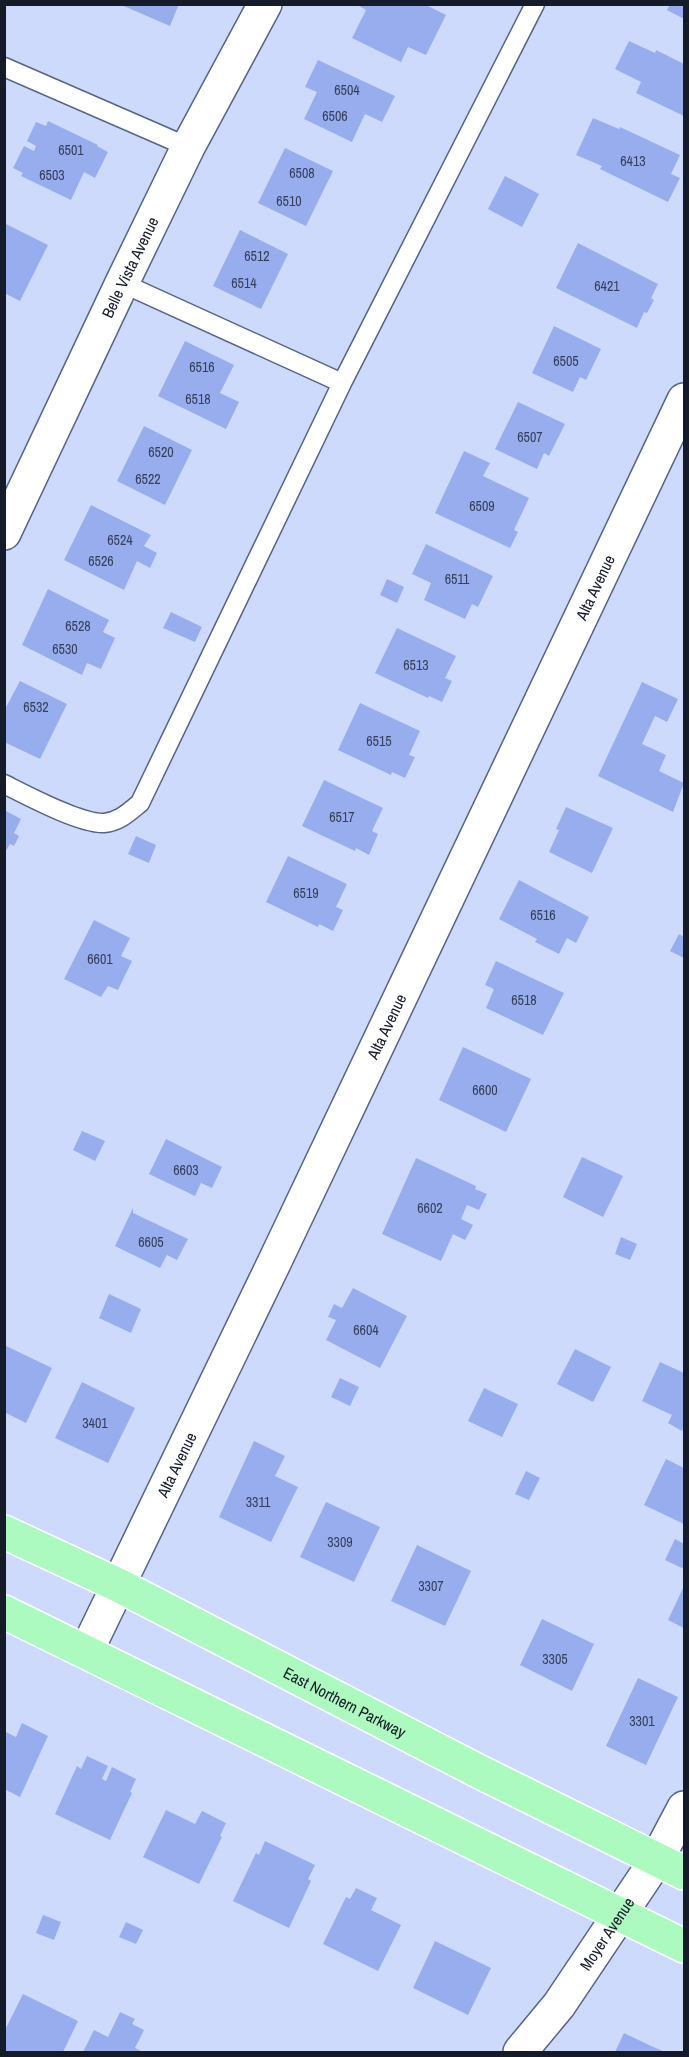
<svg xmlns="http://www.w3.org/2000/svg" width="689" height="2057" viewBox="0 0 689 2057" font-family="'Archivo Narrow',sans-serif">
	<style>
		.building { fill: #97adee }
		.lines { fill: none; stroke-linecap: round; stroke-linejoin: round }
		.lane-casing { stroke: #566387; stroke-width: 21 }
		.street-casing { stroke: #566387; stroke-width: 36 }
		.secondary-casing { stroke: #566387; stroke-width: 36 }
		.primary-casing { stroke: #fff; stroke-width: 36 }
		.lane { stroke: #fff; stroke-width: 18 }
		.street { stroke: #fff; stroke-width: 33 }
		.secondary { stroke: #fff; stroke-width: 33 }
		.primary { stroke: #adfac0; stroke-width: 33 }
		.labels { text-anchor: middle; stroke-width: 4.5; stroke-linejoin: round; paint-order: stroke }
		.number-label { font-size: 14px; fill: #36405b }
		.street-label { font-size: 16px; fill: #161b2a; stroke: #fcfcfc }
	</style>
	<rect width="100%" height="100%" fill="#cedafc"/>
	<path class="building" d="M119,4H179L170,26Z
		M356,4H424L446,15L426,55L408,47L401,62L352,38L366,10Z
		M670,4H684V19L667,10Z
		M629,41L655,53L656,50L684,64V116L636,93L641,82L615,69Z
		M318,60L395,96L382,122L365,114L352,142L304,119L317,92L305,87Z
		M593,118L619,129L620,127L680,155L671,174L680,178L668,202L600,169L602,166L576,155Z
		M48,121L98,145L97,146L108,152L95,178L84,172L71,200L21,176L23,173L13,168L24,146L34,151L36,146L27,141L36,122L46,126Z
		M285,148L333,171L306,226L258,203Z
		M505,176L539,194L522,227L488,209Z
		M4,223L48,245L20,301L4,293Z
		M240,230L288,254L261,309L213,286Z
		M578,243L658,284L651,298L654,300L647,313L644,312L637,328L556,288Z
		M554,326L601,349L586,380L580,377L573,392L532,373Z
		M185,341L234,365L220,393L239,402L226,429L158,396Z
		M518,402L565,424L549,456L544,453L537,469L495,449Z
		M144,426L192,450L165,505L117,481Z
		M464,451L490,463L483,476L529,498L514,530L518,532L510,548L435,513Z
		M91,505L151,535L144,546L157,553L150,568L137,561L124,590L64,560Z
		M426,544L493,576L478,607L472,604L465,619L424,600L431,583L412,574Z
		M387,579L404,587L397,603L380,595Z
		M48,589L109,620L103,632L115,638L101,669L87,663L82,675L22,645Z
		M171,612L202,627L195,642L163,628Z
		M397,628L456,656L445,678L452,681L442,702L429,696L428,698L375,673Z
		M20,681L67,704L40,759L4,742V711Z
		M642,682L678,699L667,722L655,716L642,744L666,755L659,771L684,783L673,812L598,776Z
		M360,703L420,731L409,755L415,757L405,778L392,772L391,775L338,750Z
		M324,780L383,808L372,831L378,834L369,855L356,848L355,851L302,826Z
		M566,807L613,828L592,873L549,852L559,830L556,829Z
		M4,810L21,819L14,833L19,836L14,846L10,844L4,854Z
		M136,836L156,845L149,863L128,854Z
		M288,856L347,884L336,907L343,910L333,931L319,924L318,927L266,902Z
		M519,880L589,917L576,943L567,938L559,954L535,942L537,939L499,919Z
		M94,920L130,938L121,956L132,961L118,990L108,986L101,997L64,979Z
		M679,934L684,937V958L670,951Z
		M496,961L564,993L543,1035L486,1008L494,989L485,985Z
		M463,1047L531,1079L506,1132L439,1100Z
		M82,1131L105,1141L95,1161L73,1150Z
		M166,1139L222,1167L212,1188L201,1183L195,1196L149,1174Z
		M582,1157L623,1176L603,1217L563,1197Z
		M416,1158L476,1186L475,1189L487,1194L479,1210L467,1205L461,1219L473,1225L465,1240L453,1234L441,1261L382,1234Z
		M133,1208V1213L188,1239L177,1260L167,1255L160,1268L115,1246Z
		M621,1237L637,1244L630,1260L615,1254Z
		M353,1288L407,1316L380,1368L326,1340L336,1320L328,1317L334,1304L342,1308Z
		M109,1294L141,1309L131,1333L99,1318Z
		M4,1345L52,1368L26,1423L4,1412Z
		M575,1349L611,1367L593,1402L557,1384Z
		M660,1362L684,1373V1427L682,1431L668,1423L672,1415L642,1401Z
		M340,1378L359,1387L350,1406L331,1397Z
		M82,1382L135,1408L108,1463L55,1438Z
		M484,1388L518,1404L502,1437L468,1421Z
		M254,1441L285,1456L275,1476L298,1487L271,1542L219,1517Z
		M666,1459L684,1468V1524L644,1505Z
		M526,1471L540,1478L529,1500L515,1494Z
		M326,1502L380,1527L354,1582L300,1557Z
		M675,1539L684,1544V1569L665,1560Z
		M417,1545L471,1571L445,1626L391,1601Z
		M684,1586V1628L668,1620Z
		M542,1619L594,1644L572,1691L520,1665Z
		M638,1678L678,1697L646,1765L606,1746Z
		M22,1723L48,1736L20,1797L4,1789V1731L16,1737Z
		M87,1756L108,1766L102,1779L106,1781L112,1767L136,1779L130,1792L132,1793L110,1840L55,1814L77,1766L81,1769Z
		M166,1810L195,1824L202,1811L226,1823L220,1836L222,1837L199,1884L143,1857Z
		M265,1841L315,1865L308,1879L311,1881L289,1928L233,1901L256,1853L259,1855Z
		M356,1888L377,1898L371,1910L401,1925L378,1971L323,1944L346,1897L350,1899Z
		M43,1915L61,1922L54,1940L36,1933Z
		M126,1922L143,1930L136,1944L119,1937Z
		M435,1941L491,1968L468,2015L413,1988Z
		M23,1994L78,2021L63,2052H4V2032Z
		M120,2012L135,2019L132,2024L144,2030L135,2048L143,2052H83L94,2030L108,2037Z
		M624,2033L651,2046L665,2052H615Z"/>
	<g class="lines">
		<g class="lane-casing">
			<path id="lane" d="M4,67L188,147
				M122,283L342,383
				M4,784C26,795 80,824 104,823C119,822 129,812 140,803L342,383L535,4"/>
		</g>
		<g class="street-casing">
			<g id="street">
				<path id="s1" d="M4,533L122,283L188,147L265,4"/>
				<path id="s2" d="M86,1652L274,1263L684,400"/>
				<path d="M657,1859L684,1808"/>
			</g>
		</g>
		<g class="secondary-casing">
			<g id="secondary">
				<path id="s3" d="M520,2052L559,2005L657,1859"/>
			</g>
		</g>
		<g class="primary-casing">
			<g id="primary">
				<path id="s4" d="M4,1532L118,1585L478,1771L684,1873"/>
				<path d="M4,1612L684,1946"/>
			</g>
		</g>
		<use href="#lane" class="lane"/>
		<use href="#street" class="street"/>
		<use href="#secondary" class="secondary"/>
		<use href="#primary" class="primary"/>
	</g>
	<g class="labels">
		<g class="number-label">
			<text x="347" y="95">6504</text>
			<text x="335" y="121">6506</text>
			<text x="71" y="155">6501</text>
			<text x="633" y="166">6413</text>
			<text x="302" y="178">6508</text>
			<text x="52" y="180">6503</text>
			<text x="289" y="206">6510</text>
			<text x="257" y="261">6512</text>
			<text x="244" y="288">6514</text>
			<text x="607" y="291">6421</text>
			<text x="566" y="366">6505</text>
			<text x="202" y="372">6516</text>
			<text x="198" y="404">6518</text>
			<text x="530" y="442">6507</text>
			<text x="161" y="457">6520</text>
			<text x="148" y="484">6522</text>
			<text x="482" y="511">6509</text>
			<text x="120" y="545">6524</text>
			<text x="101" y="566">6526</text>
			<text x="457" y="584">6511</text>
			<text x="78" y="631">6528</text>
			<text x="65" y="654">6530</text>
			<text x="416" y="670">6513</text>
			<text x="36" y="712">6532</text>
			<text x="379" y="746">6515</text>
			<text x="342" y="822">6517</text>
			<text x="306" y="898">6519</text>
			<text x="543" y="920">6516</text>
			<text x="100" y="964">6601</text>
			<text x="524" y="1005">6518</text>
			<text x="485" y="1095">6600</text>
			<text x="186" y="1175">6603</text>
			<text x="430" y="1213">6602</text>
			<text x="151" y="1247">6605</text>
			<text x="366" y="1335">6604</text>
			<text x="95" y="1428">3401</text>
			<text x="258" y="1507">3311</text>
			<text x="340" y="1547">3309</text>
			<text x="431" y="1591">3307</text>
			<text x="555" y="1664">3305</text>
			<text x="642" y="1726">3301</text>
		</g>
		<g class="street-label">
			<text dy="6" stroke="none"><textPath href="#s1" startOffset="294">Belle Vista Avenue</textPath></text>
			<text dy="6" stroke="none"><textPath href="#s2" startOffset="1180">Alta Avenue</textPath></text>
			<text dy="6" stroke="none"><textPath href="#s2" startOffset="694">Alta Avenue</textPath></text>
			<text dy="6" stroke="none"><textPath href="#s2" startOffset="208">Alta Avenue</textPath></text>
			<text dy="6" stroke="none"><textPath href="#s4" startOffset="381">East Northern Parkway</textPath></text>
			<text dy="6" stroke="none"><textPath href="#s3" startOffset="147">Moyer Avenue</textPath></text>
		</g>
	</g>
	<rect width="689" height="2057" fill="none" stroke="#161b2a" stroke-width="12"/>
</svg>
